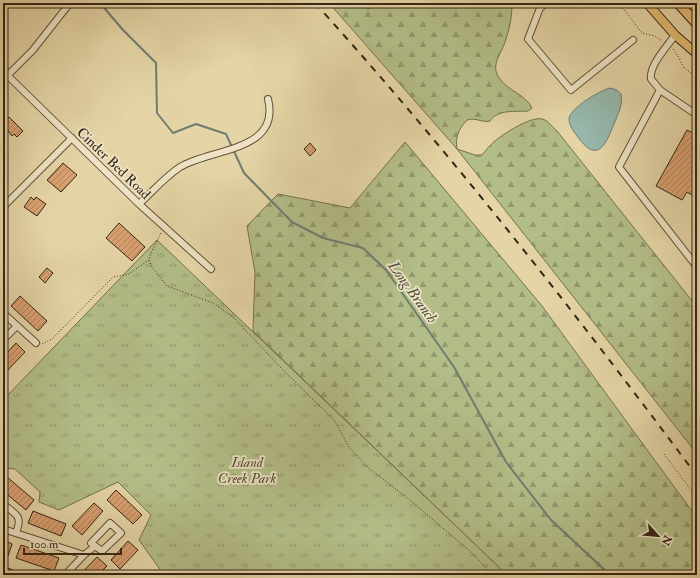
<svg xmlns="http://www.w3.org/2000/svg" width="700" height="578" viewBox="0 0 700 578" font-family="'IM FELL Double Pica',serif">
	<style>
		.forest { fill: url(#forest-firs); stroke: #74714f }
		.park { fill: url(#park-tufts); stroke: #74714f }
		.water { fill: #96b8ac; stroke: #6f7d70 }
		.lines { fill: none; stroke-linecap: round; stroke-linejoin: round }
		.stream { stroke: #6f7d70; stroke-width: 2 }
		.building { fill: url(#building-hatch); stroke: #342516 }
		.minor-casing { stroke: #60513a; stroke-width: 8 }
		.major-casing { stroke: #342516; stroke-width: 10 }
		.highway-casing { stroke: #342516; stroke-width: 11 }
		.path { stroke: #342516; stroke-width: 1; stroke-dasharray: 1 2; stroke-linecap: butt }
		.minor { stroke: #eee4c5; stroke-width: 6 }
		.major { stroke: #e2ba73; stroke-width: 8 }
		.highway { stroke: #e2ba73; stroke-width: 9 }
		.rail { stroke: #342516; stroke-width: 2; stroke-dasharray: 7 7; stroke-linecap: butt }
		.labels { text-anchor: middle; stroke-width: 3.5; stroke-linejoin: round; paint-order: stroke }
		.street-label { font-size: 14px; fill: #342516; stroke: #eee4c5 }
		.park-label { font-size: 14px; font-style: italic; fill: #544b32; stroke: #eee4c5 }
		.water-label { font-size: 15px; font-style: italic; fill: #4c4a3c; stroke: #eee4c5 }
	</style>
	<defs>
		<pattern id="forest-firs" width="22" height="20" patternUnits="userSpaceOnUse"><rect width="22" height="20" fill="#b3bd88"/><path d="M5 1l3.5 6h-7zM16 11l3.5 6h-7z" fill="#92996e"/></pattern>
		<pattern id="park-tufts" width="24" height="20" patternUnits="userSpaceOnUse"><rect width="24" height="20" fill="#b3bd88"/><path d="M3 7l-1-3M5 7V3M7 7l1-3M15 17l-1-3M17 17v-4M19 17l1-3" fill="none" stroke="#92996e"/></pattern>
		<pattern id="building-hatch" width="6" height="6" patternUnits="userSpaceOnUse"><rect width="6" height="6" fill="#daa171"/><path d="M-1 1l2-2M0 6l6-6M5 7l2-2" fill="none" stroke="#b2835c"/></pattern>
	</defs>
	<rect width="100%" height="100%" fill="#e5d5a6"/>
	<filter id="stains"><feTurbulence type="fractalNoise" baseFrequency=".005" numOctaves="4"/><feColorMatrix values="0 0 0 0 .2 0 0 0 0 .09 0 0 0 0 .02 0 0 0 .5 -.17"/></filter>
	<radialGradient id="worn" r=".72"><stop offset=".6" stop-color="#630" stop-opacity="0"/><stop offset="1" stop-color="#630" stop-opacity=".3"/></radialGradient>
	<path class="forest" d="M329,3H359L368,9L382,3H512C512,16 510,27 506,39C502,54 489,65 500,79C508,91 525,94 532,108L528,111C515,112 498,109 490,121C482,123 476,117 467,120C459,128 455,137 457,149L475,155H482C486,150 490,145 495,141C503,134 531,116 542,119C548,120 552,127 557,131L697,307V454L457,149Z
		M405,142L542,306L697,518V575H507L253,331L255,272L247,226L278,194L350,208Z"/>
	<path class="park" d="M157,240L507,575H164L139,540L151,515L118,482L59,510L39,502L40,492L15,469L3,468V400Z"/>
	<path class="water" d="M610,88L617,90L621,94C623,105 618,114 614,124C607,141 599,164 580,140C575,133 569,127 569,118C572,107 599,91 610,88Z"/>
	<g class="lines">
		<path class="stream" d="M100,3L123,30L156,63L157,113L173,133L196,124L226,134L244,173L292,222L323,238L363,248L386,270L454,367L506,462L551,520L610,575"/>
	</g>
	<path class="building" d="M9,117L23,131L17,137L14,134L12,136L3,124Z
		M687,130L697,135V198L687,192L682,200L656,186Z
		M310,143L316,150L310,156L304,149Z
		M63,163L77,175L61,192L47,180Z
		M31,197L34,200L36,197L46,204L37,216L24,207Z
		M119,223L145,247L132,261L106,238Z
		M47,268L53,273L45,283L39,277Z
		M20,296L47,321L38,331L11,306Z
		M16,343L25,352L3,375V357Z
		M7,477L34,500L26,510L3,491V482Z
		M116,490L142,515L133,524L107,500Z
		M94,503L103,511L82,535L72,526Z
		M33,511L66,524L61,536L28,523Z
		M3,540L12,544L8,556L3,554Z
		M128,541L138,550L120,569L111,560Z
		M21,545L59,558L54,571L16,558Z
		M97,557L107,566L98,575H80Z
		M3,566L13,570L10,575H3Z"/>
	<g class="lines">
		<g class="minor-casing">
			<path id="minor" d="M547,3L540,8L528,39L571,90L633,40
				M675,35C667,47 649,65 651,79L660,90L697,115
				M3,71L139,204L211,269
				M7,76L33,50L70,3
				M660,90L619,167L697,267
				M139,204C152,192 165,177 180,167C211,148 281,152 268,99
				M3,207L72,138
				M3,313L36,343
				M3,340L17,326
				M3,504C16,515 23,515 16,533
				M110,523L121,533L102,551L91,543Z
				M3,529L84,555
				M65,575L84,555L94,547"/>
		</g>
		<g class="major-casing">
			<path id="major" d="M647,3L675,35L697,54"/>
		</g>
		<g class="highway-casing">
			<path id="highway" d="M678,3L697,24"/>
		</g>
		<path class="path" d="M619,3L642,33L655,36L662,41
			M673,49L678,56L684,68L697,77
			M161,233L151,253L149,260L152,267L167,286L213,303L232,316L282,369L334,420L349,447L367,467L405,496L471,552L493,575
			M42,344L52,339L113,277L129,274L149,260
			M664,454L697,498"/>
		<use href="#minor" class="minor"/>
		<use href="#major" class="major"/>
		<use href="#highway" class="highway"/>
		<path class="rail" d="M315,3C451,153 576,314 697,476"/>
	</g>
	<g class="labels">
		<g class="street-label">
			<text transform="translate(114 163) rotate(44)" y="5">Cinder Bed Road</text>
		</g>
		<g class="park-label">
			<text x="247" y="467">Island<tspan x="247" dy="16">Creek Park</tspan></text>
		</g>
		<g class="water-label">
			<text transform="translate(413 292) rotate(54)" y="5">Long Branch</text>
		</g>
	</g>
	<rect width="700" height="578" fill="none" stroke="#e5d5a6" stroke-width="16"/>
	<rect x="4" y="4" width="692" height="570" fill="none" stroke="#342516" stroke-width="2"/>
	<rect x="8" y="8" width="684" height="562" fill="none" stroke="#342516"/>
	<g transform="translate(658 536) rotate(117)" stroke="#eee4c5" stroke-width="3" paint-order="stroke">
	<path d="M0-3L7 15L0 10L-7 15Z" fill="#342516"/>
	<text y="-6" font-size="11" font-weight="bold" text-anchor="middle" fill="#342516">N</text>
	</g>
	<path d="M24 548v6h97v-6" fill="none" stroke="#342516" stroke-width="2"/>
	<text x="30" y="548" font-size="12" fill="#342516" stroke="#eee4c5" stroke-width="3" paint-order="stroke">100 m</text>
	<rect width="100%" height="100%" filter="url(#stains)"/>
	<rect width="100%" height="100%" fill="url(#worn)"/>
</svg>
